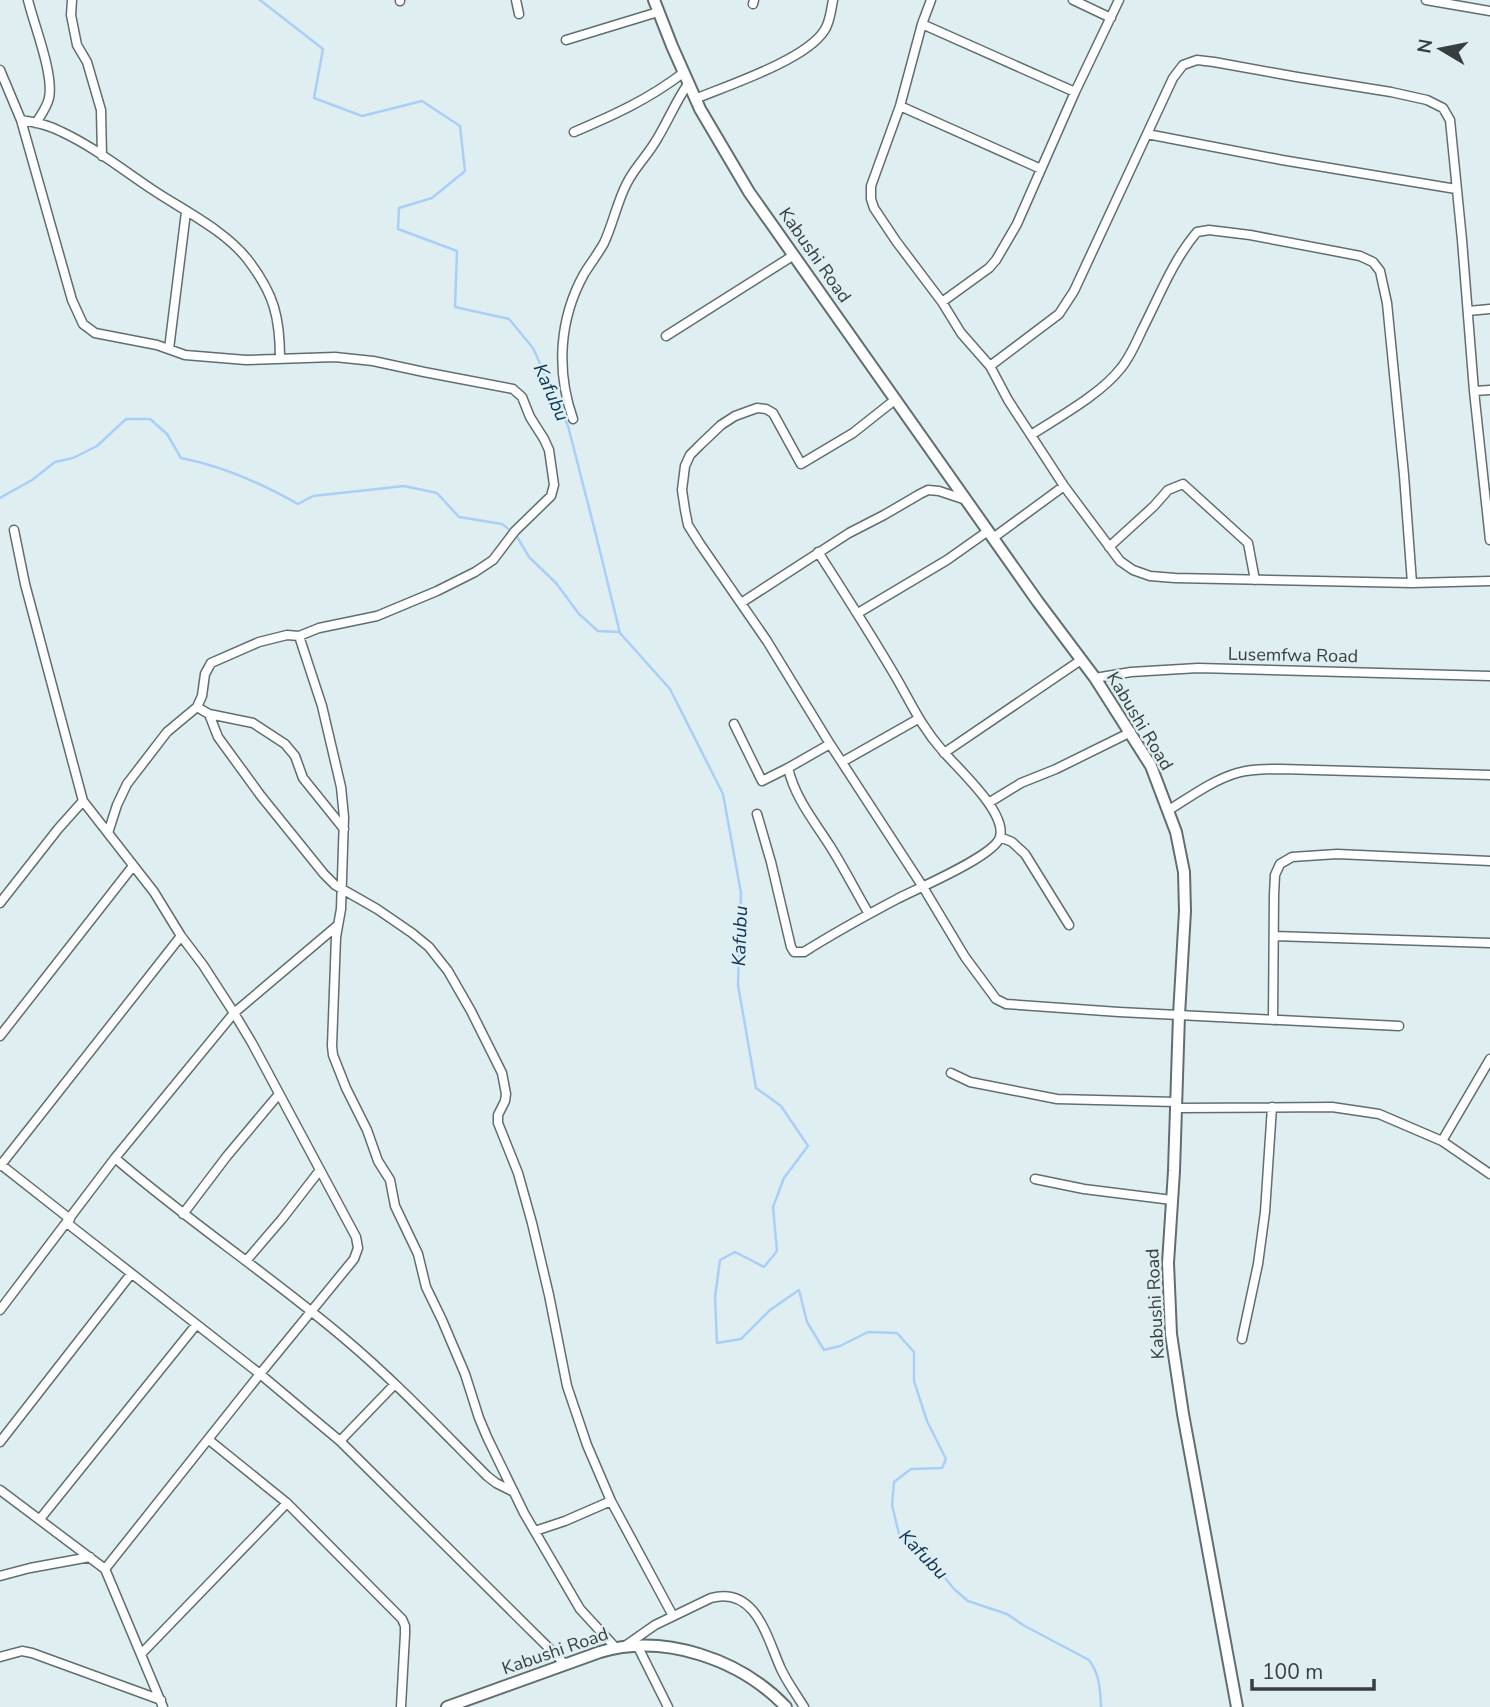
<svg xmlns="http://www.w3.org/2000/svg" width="1490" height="1707" viewBox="0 0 1490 1707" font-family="'Nunito Sans',sans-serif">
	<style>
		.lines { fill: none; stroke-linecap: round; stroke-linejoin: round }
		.stream { stroke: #a9cff9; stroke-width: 2.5 }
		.minor-casing { stroke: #606e70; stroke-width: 11 }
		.major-casing { stroke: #606e70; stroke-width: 14 }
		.minor { stroke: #fff; stroke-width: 8 }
		.major { stroke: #fff; stroke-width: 10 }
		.labels { text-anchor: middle; stroke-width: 5; stroke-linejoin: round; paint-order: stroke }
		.street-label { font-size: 18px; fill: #383e3f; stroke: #dfeff1 }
		.water-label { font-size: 19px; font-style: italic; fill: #0b345a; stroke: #dfeff1 }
	</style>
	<rect width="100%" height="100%" fill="#dfeff1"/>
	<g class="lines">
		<path class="stream" d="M260,0L323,49L314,98L362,116L422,101L460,126L465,171L432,198L399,208L398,229L457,251L455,307L509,319L533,348L568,426L595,531L620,633L670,689L723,794L741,893L738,985L756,1088L781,1106L808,1146L784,1178L773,1207L777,1251L764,1267L735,1252L720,1260L715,1297L717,1343L741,1339L770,1310L799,1290L807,1322L824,1350L840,1346L868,1332L897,1333L914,1352V1381L927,1421L946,1459L942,1468L911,1469L894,1482L892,1505L899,1534L926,1554L954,1589L968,1601L1007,1614L1023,1625L1089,1660C1100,1675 1100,1689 1101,1707
			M0,498L32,480L55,462L73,458L97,446L126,419H150L167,434L181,458C223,466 261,483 298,504L313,496L404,486L437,493L459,517L502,524L511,531
			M516,535L529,557L556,583L579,614L598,631L619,632"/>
		<g class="minor-casing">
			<path id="minor" d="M28,0C34,25 54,74 49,98C47,107 41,115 36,123
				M72,0L71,15L77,45L87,62L101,110L102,156
				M516,0L519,14
				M931,0L922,24L900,106L871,186V199L874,208L896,241L942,302L961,333L990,366L1008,400L1064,486L1120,561L1133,570L1150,576L1175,578L1412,583L1490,581
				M1073,0L1111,18
				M1426,0L1490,11
				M400,1V0
				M753,4L754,0
				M922,24L1075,92
				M566,40L658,12
				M0,70L21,120L72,300L83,324L95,333L157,345L185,355L246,360L335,357L373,361L424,372L513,389L522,397L530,417L544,439L549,450L554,485L551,496L515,531L493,560L475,572L437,591L377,616L319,628L299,636L287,635L259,642L211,663L205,674L202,696L197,707L167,732L127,784L117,805L108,833
				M695,99C729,85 805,60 824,31C830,23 831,10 833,0
				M900,106L1041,169
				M21,120C35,122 49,125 62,132C94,147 123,170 153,190C183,210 226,231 248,260C274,294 280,317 280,359
				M574,132C614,115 649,99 683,73
				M1147,134L1282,160L1456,189
				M942,302L989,268L996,260L1017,224L1075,92L1119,0
				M1468,311L1490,309
				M666,336L794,255
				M169,349L186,212
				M990,366L1059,314L1074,291L1173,78L1183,65L1197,60L1214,62L1297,77L1391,92L1427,100L1443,108L1450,120L1462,240L1474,391L1490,540
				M1474,391L1490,390
				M573,419C556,371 559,319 584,274C590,264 598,254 604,243C613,224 617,202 627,183C635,167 648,155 657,139C668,121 676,101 688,84
				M1031,435C1059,417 1101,394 1121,368C1130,357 1136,343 1142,330C1159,297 1173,260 1197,232L1209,230L1250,235L1360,256L1373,262L1380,271L1387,303L1404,475L1412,583
				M14,530L25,584L83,801L154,892L181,936L203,965L234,1013L252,1043L356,1237L358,1248L354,1259L260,1374L105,1569
				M993,538L1064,486
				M1109,547L1154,506L1168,490L1183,484L1248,543L1255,580
				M741,603L849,533L884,515L920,494L928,490L939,491L966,500
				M858,613L947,560L988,531
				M299,636L322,706L341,787L344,817L341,909L336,937L332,1046L333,1055L346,1088L367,1130L378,1161L390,1180L395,1206L418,1254L426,1287L442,1320L465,1374L479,1418L487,1437L524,1513L580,1609L615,1647
				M1095,678L1131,672L1198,668L1490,676
				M197,707L209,714L253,723L285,744L295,756L303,778L344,829
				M209,714L218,737L261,796L324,874L335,885L377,909L412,933L429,947L448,971L471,1011L502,1073L506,1094L505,1101L498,1115V1123L518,1173L532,1223L549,1295L567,1386L587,1445L611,1501
				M734,724L762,781L788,768L830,744L923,887L965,957L996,999L1006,1004L1119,1012L1399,1026
				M830,744L767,641L700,544L688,525L685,510L682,490L685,466L690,455L700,445L721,425L735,416L757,408L766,409L773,413L801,464L853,433L896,399
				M944,753L1081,660
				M842,762L918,719
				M788,768C795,798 814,821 830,846C844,868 856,892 869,914
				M990,802L1021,783L1056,769L1131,732
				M1169,810C1190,797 1213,780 1237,773C1251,769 1266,769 1281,769L1490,775
				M757,814L771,862L791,947L794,952H804C834,933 865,916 897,899C916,889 995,856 1000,837C1007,812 957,768 942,750C921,726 912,705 897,679C872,636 845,594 818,552
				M1000,837L1012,842L1025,854L1069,925
				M0,903L58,829L83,801
				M1274,936L1490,943
				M1273,1020L1274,895L1275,875L1280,864L1292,857L1337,854L1490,861
				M0,1036L133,866
				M951,1073L970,1082L1057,1099L1176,1102
				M1176,1108L1332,1107L1379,1114L1442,1141L1490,1174
				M1442,1141L1490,1059
				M115,1158C189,1222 271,1276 345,1339C395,1381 441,1430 487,1476L496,1483L514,1492
				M0,1164L70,1219
				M0,1166L181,936
				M1035,1179L1084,1189L1172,1200
				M183,1214L227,1156L279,1094
				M67,1223L260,1374L340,1441L565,1664
				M246,1261L282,1219L320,1170
				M0,1310L115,1158L234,1013L338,925
				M1242,1339L1258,1264L1265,1212L1272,1107
				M209,1440L287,1503L402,1619L405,1626V1634L401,1707
				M340,1441L395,1384
				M0,1442L131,1274
				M0,1490L105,1569L163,1707
				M40,1519L196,1325
				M535,1531L565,1521L611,1501L673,1616
				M0,1576L30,1568L90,1557
				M637,1645L668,1707
				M625,1646L655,1625L711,1598C756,1586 767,1638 781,1669C787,1682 796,1694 804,1707
				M142,1653L287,1503
				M0,1657L22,1651L32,1653L161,1700"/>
		</g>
		<g class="major-casing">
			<path id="major" d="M654,0L672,46L700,109L749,192L1038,602L1095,678L1151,766L1176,832L1184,872L1185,911L1179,1015L1174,1171L1168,1263L1171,1334L1183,1414L1237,1707
				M447,1707L600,1652C664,1633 740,1659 786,1707"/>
		</g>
		<use href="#minor" class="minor"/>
		<use href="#major" class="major"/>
	</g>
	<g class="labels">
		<g class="street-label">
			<text transform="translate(815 255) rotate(55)" y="6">Kabushi Road</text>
			<text transform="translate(1293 655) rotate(1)" y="6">Lusemfwa Road</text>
			<text transform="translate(1140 721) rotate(59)" y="6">Kabushi Road</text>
			<text transform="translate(1155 1304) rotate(-93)" y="6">Kabushi Road</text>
			<text transform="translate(555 1651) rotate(-19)" y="6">Kabushi Road</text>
		</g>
		<g class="water-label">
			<text transform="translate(552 392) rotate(66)" y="7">Kafubu</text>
			<text transform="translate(739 936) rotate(-88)" y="7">Kafubu</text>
			<text transform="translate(924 1554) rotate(46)" y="7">Kafubu</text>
		</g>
	</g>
	<g transform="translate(1441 49) rotate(280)" stroke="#dfeff1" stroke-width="5" paint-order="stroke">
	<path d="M0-5L12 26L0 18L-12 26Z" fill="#383e3f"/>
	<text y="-10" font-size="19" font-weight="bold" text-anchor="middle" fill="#383e3f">N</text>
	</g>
	<path d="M1252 1679v10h122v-10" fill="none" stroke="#383e3f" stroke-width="3.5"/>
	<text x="1262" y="1679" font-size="21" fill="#383e3f" stroke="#dfeff1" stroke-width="5" paint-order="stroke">100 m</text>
</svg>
